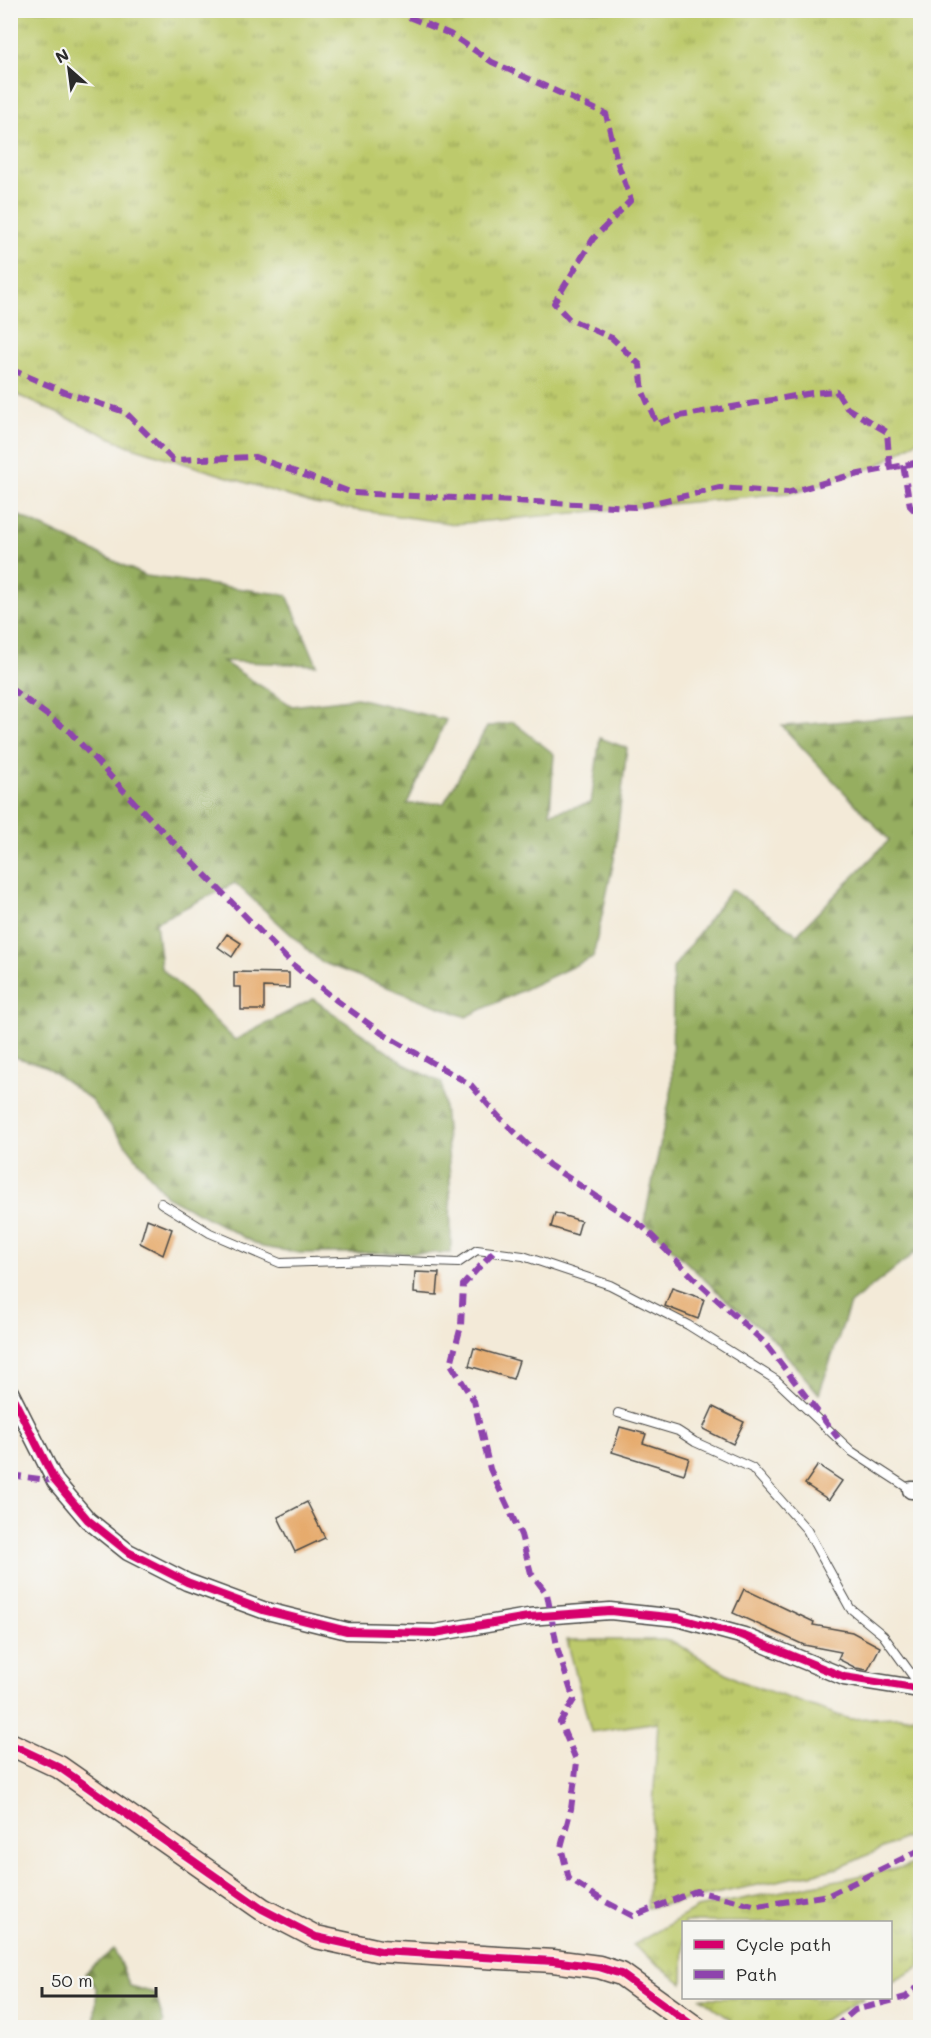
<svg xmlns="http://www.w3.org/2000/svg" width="931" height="2038" viewBox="0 0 931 2038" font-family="Mali,sans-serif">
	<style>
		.grass { fill: url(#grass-tufts); stroke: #747a4c; stroke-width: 1.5 }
		.forest { fill: url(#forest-firs); stroke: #606c46; stroke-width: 1.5 }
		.building { fill: #e6aa6c }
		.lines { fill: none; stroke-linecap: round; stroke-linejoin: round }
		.lane-casing { stroke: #494845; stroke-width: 10 }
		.street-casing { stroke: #494845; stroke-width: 19 }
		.secondary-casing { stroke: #494845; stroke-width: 25 }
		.lane { stroke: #fff; stroke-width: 8 }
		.street { stroke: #fff; stroke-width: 16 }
		.secondary { stroke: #fee3d2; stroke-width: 22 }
		.quiet { stroke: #8e44ad; stroke-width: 6; stroke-dasharray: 12 6; stroke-linecap: butt }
		.cycleway-casing { stroke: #f6f6f2; stroke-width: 11 }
		.cycleway { stroke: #d6006c; stroke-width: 8 }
	</style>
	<defs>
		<pattern id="grass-tufts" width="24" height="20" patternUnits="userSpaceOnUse" patternTransform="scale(1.5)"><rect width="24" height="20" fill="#bdca6c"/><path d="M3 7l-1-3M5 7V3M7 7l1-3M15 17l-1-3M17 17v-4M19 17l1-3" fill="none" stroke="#9aa459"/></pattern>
		<pattern id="forest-firs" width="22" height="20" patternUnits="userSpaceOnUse" patternTransform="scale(1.5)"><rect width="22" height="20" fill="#96ae60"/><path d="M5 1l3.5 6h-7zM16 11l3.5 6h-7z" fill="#7b8e4f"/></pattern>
	</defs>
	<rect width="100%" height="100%" fill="#f6f6f2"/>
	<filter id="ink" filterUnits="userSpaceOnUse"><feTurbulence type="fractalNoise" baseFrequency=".0167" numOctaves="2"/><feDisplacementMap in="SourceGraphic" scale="12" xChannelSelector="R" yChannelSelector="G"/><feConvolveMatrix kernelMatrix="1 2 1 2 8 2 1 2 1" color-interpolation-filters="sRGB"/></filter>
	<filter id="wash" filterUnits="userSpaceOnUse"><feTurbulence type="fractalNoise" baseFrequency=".008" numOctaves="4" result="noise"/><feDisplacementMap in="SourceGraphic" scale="24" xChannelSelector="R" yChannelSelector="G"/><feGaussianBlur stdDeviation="1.35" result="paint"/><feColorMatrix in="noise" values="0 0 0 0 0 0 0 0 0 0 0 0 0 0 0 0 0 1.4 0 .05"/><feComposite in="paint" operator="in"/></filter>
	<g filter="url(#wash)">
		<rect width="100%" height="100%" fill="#f3ead8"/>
		<path class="grass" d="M11,10L920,11V439L877,466L798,492L455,524L314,504L129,446L11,392Z
			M567,1640H670L740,1681L849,1719L920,1716V1831L839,1868L647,1908L658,1722L591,1732Z
			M920,1861V1967L891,1983L890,1922H684L683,1984L633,1945L697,1908L904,1867Z
			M701,1998H865L809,2028L740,2027Z"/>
		<path class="forest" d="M11,512L146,576L287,595L317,665L222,661L292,706L357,698L446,720L407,804L444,803L487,727L513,722L554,754L550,813L591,803L600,738L627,748L614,860L593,957L466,1017L321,962L235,883L156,922L161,968L235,1040L313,999L406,1065L442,1083L450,1176L451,1253H300L262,1247L166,1196L90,1099L45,1066L11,1056Z
			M920,715V1249L850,1304L819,1394L771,1337L725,1299L644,1222L672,1088L673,968L731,889L797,934L889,840L782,726Z
			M114,1949L130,1986L155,1993L164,2023L162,2027H94L97,1989L85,1973Z"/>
		<g id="blocks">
			<path class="building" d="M227,934L241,943L232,957L218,947Z
				M234,972L289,973V988L264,987V1010H241V987H234Z
				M555,1213L581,1221L577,1235L551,1227Z
				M147,1219L172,1229L163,1255L140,1243Z
				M415,1272L439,1273L437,1295L414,1293Z
				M672,1288L704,1299L698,1319L665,1306Z
				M474,1348L519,1361L513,1379L469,1366Z
				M713,1407L744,1422L733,1444L703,1429Z
				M620,1427L646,1434L643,1443L689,1458L684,1474L612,1452Z
				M818,1465L842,1481L829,1500L805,1484Z
				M307,1502L325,1538L295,1552L278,1517Z
				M744,1589L814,1622L813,1625L852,1632L880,1647L868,1670L856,1668L838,1659L841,1652L804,1645L733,1613Z"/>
		</g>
	</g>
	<g filter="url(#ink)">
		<use href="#blocks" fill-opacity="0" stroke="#494845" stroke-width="1.5"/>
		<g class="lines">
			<g class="lane-casing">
				<path id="lane" d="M161,1203L210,1233L280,1263L372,1260L458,1263L477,1250L523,1256L610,1285L688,1325L776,1380L851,1451L911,1490
					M618,1413L678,1431L695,1442L752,1468L807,1530L850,1608L883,1635L920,1686"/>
			</g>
			<g class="street-casing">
				<path id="street" d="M10,1392L55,1481L88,1520L128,1552L187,1582L263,1610L347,1631L435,1633L528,1617L610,1611L678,1618L744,1636L844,1677L920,1689
					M911,1490H920"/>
			</g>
			<g class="secondary-casing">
				<path id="secondary" d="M10,1744L59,1767L262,1909L316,1937L380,1951L553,1961L599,1967L621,1974L696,2028"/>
			</g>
			<use href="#lane" class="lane"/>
			<use href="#street" class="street"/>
			<use href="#secondary" class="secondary"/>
			<path class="quiet" d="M392,10L450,34L492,62L606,114L617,161L631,200L593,239L554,303L569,319L612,338L640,365L643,392L657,424L680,416L812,393L836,391L847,408L887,432L890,468
				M10,369L67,393L125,412L173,460L255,457L353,493L635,507L720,488L787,493L844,477L920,462
				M903,465L910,506L920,516
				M10,688L69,731L135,803L292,964L336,1000L383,1034L471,1085L499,1117L549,1165L643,1227L701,1285L765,1343L838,1438
				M493,1252L463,1285L461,1326L451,1364L474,1401L490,1469L521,1535L531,1573L547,1594L558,1651L574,1700L560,1722L577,1762L571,1809L561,1847L569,1879L604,1901L633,1916L696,1891L757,1906L829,1895L920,1850
				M10,1475L55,1481
				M834,2028L855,2010L906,1997L920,1985"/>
			<g class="cycleway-casing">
				<path id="cycleway" d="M10,1392L55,1481L88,1520L128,1552L187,1582L263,1610L347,1631L435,1633L528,1617L610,1611L678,1618L744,1636L844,1677L920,1689
					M10,1744L59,1767L262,1909L316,1937L380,1951L553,1961L599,1967L621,1974L696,2028"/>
			</g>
			<use href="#cycleway" class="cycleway"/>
		</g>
	</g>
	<rect width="931" height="2038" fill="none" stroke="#f6f6f2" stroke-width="36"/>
	<rect x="682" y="1921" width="210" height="78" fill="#f6f6f2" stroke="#a5a5a2" stroke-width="1.5"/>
	<rect x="694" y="1940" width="30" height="9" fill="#d6006c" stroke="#a5a5a2" stroke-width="1.5"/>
	<text x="736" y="1951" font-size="18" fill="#2b2b2b">Cycle path</text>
	<rect x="694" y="1970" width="30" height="9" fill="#8e44ad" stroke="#a5a5a2" stroke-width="1.5"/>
	<text x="736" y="1981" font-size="18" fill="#2b2b2b">Path</text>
	<g transform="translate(69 69) rotate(332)" stroke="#f6f6f2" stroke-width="4.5" paint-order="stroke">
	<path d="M0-4.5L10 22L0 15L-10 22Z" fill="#2b2b2b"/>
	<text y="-9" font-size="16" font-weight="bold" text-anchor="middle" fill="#2b2b2b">N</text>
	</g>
	<path d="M42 1987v9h114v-9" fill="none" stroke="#2b2b2b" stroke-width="3"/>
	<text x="51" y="1987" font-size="18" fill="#2b2b2b" stroke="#f6f6f2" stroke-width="4.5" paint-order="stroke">50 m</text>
</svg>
